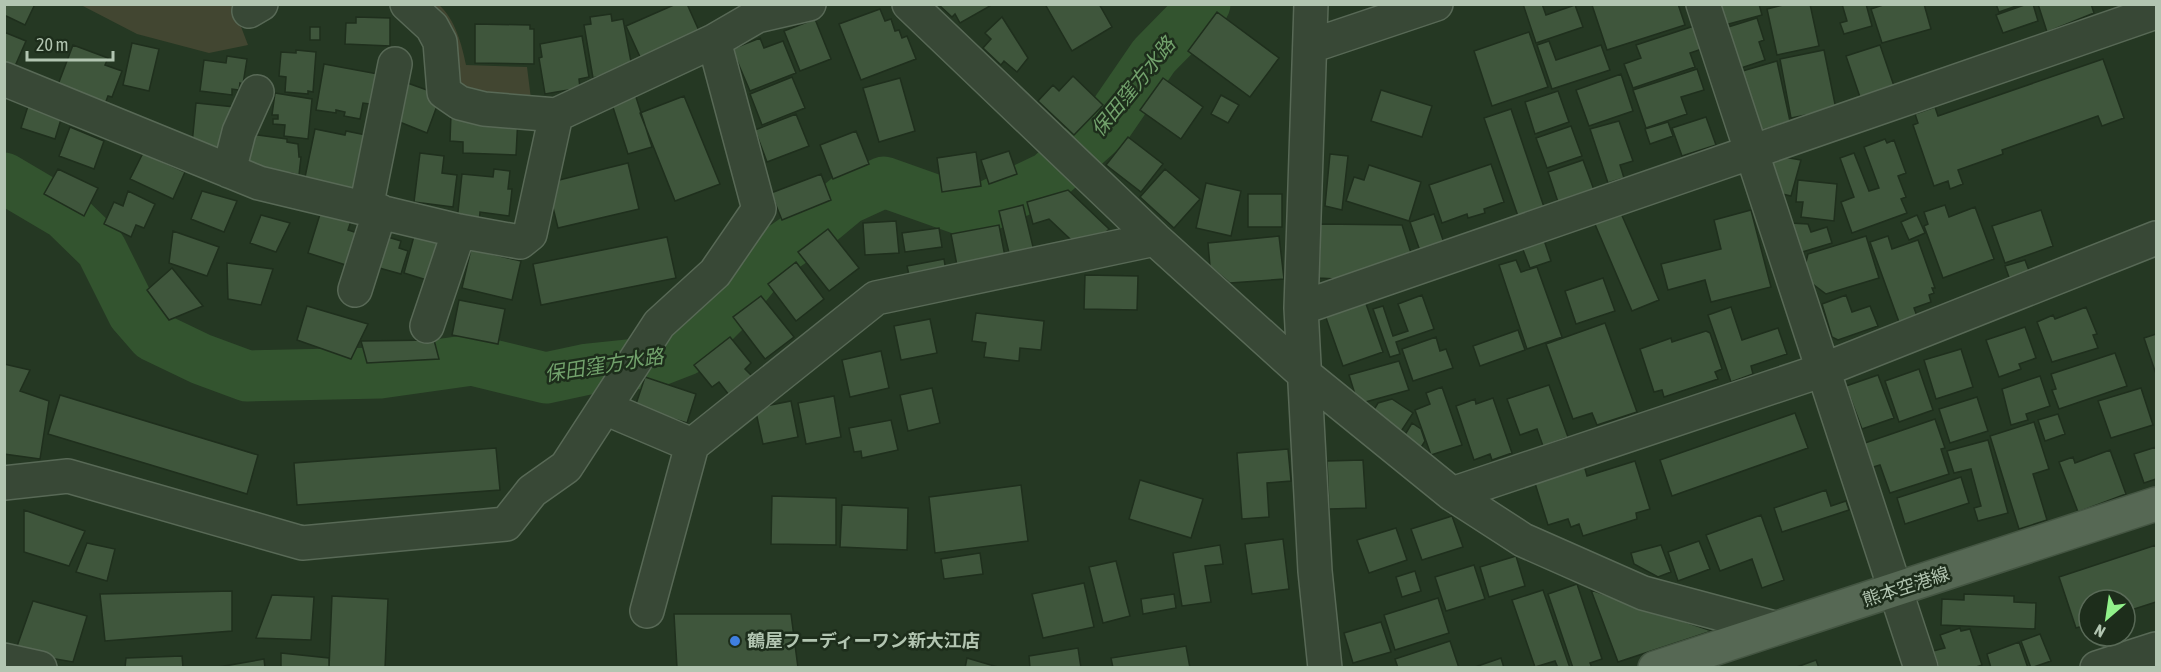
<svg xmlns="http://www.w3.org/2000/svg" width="2161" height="672" viewBox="0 0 2161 672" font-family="'Asap Condensed','Noto Sans JP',sans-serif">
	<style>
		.green { fill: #424631 }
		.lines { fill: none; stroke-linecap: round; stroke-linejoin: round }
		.river { stroke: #33542f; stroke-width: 51 }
		.building { fill: #3f563c; stroke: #1f2f1d; stroke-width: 1.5 }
		.minor-casing { stroke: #586956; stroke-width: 36 }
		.major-casing { stroke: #445542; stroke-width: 36 }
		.minor { stroke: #384836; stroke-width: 33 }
		.major { stroke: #566854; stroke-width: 33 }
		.shop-dot { fill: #3f7fe0; stroke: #1d2d1b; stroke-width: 2 }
		.labels { text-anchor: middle; stroke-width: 5; stroke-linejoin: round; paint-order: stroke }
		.street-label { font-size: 18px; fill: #b2c5b1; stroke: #1d2d1b }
		.poi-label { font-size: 18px; font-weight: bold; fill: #b2c5b1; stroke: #1d2d1b; text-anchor: start }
		.water-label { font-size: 20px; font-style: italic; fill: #72a26c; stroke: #1d2d1b }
	</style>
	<rect width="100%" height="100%" fill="#253823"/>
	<path class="green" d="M81,5H279L240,24L248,45L209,53L137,34Z
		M400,5H439C455,19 462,45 466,65L527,67L533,115L474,111Z"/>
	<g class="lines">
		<path class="river" d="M4,178L65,214L101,249L133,313L153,336L201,359L247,376L380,373L472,360L546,378L588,369L655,362L686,350L726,310L767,259L818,223L847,199L884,182L960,209H982L1049,177L1106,126L1154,56L1205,4"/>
	</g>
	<path class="building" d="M4,4H35L25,25L4,15Z
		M676,4H687L700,33L641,59L626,26Z
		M938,4H989L990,6L960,23L955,14L952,17Z
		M1045,4H1099L1112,27L1072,51Z
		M1523,4H1542L1546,15L1575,5L1583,27L1536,43Z
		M1678,4L1685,25L1607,50L1592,5Z
		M1719,4H1759L1762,15L1725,25Z
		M1787,4H1810L1819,46L1777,55L1767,9Z
		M1842,4H1866L1872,26L1844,34L1840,23L1847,21Z
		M1886,4H1924L1931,29L1882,43L1871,9Z
		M1996,4H2022L1999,12Z
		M2027,4H2033L2038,21L2003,33L1996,15Z
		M2038,4H2091L2094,13L2047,32Z
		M880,9L885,21L891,19L895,31L899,30L902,38L907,36L916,59L861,80L839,24Z
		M1217,12L1279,58L1250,97L1188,51Z
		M611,14L612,21L623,19L632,67L593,78L584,25L591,24L590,17Z
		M356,17L390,18V46L345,44L346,23H356Z
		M1002,17L1028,58L1017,72L1004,61L1001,65L983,48L991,39L985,33Z
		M1757,18L1764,40L1759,42L1765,60L1738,69L1725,28Z
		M815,19L831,59L800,71L784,31Z
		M475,24L530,25V29H534V64L475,63Z
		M1694,26L1702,49L1690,53L1695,67L1633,88L1624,64L1641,58L1636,45Z
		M310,27H320V40H310Z
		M4,32L26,41L12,73L4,70Z
		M1529,32L1548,87L1492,106L1474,51Z
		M582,36L589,77L579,79L580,88L545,94L539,58L542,57L540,44Z
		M760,38L764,48L783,41L796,73L750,91L732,49Z
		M1549,41L1556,60L1601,45L1610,70L1552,89L1537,45Z
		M132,43L159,49L149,91L123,85Z
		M73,45L108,58L105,65L122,71L112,97L108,96L105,104L56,90Z
		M1880,45L1894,86L1860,97L1846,56Z
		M296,50L316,52L313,92L308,91V94L285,92L286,77L279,76L281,52L296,53Z
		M1824,50L1836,109L1791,118L1780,59Z
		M227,56L247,59L243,84L240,83L239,90L232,89V95L200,91L204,60L226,63Z
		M2103,59L2124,118L2102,126L2098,116L2002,150L2003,154L1958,170L1963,184L1950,189L1948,181L1934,186L1913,125L1918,123L1915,114L1935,107L1938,116Z
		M1777,61L1790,121L1759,131L1739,72Z
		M324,64L378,74L370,104L363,103L360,119L344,116L345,112L336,110V113L316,110Z
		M1697,69L1704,90L1681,97L1687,114L1646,128L1633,90Z
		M1621,74L1633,111L1589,126L1576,90Z
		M1073,76L1103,105L1074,135L1038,101L1053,85L1059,91Z
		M792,77L805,108L762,125L750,94Z
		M900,78L915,131L879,142L863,88Z
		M1163,78L1203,107L1181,139L1140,110Z
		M399,80L441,95L427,133L392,119Z
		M1381,90L1432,106L1422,137L1371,121Z
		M1558,91L1569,122L1535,134L1525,102Z
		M275,93L312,99L308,139L284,136L285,125L273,124V119H278V115H272Z
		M635,94L652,147L628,154L611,101Z
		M1221,95L1239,105L1228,123L1211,114Z
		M684,96L720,184L675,201L640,113Z
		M196,103L235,107L226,136L221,135L219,148L192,144Z
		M28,106L62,116L55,139L21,128Z
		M1511,109L1545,210L1519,219L1484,118Z
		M451,114L518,117L516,155L463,153V142L450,141Z
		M796,114L809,146L767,162L755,130Z
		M1706,117L1716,145L1682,156L1672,128Z
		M1619,121L1633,161L1620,165L1624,178L1608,183L1590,129Z
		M1668,122L1673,136L1650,144L1645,129Z
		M1571,126L1582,156L1547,168L1536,138Z
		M70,127L104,141L94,169L59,156Z
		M315,129L345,135L346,131L371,136L356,193L304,182Z
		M856,131L869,164L833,179L820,145Z
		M250,134L287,139V142L298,144L299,157H301L299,175L291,173L290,179L245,166Z
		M1128,137L1163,164L1141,192L1106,165Z
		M1885,139L1887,143L1894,140L1906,173L1898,176L1906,197L1901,199L1907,213L1852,233L1841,202L1854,197L1840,158L1854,153L1869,191L1879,188L1864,147Z
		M1009,151L1017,174L989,184L981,160Z
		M976,152L981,186L942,192L937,158Z
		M143,153L185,172L173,199L130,179Z
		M420,153L444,156L442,173L457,175L453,207L414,202Z
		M1330,154L1348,156L1342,210L1325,206Z
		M1773,155L1801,160L1791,196L1774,192L1769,172Z
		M1583,160L1594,190L1558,202L1548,172Z
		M628,163L639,209L558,228L547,183Z
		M1491,164L1504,202L1484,209L1485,213L1468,218L1467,214L1442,223L1429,185Z
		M1369,165L1421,182L1409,221L1346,201L1354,177L1364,180Z
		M58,169L98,188L84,216L44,194Z
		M494,169L510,171L508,189H512L509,216L480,212L479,224L457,221L462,174L493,177Z
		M1165,169L1200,199L1174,228L1140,197Z
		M821,174L831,200L782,220L771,193Z
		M1798,180L1837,184L1834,221L1801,217L1803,202H1796Z
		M1206,183L1241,191L1231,236L1196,228Z
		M1068,190L1109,229L1086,254L1049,219L1033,224L1027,202Z
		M128,191L155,204L144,228L136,225L131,237L104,224L114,202L123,206Z
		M202,191L237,201L224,232L191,219Z
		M1248,194H1282V227H1248Z
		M1023,205L1034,251L1010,257L999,211Z
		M1945,205L1949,217L1975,207L1994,259L1943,278L1924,226L1928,224L1924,212Z
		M1751,210L1771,287L1711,302L1705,280L1668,290L1661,264L1721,249L1714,220Z
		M2041,210L2053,246L2005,263L1992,226Z
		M321,211L351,221L348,230L364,235L349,266L308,253Z
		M1620,211L1659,300L1632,311L1594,222Z
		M1434,214L1444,243L1420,251L1410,222Z
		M261,215L290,223L276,252L250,243Z
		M1917,215L1925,233L1909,240L1901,222Z
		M896,221L899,253L865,255L863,223Z
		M1789,223L1808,224L1811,232L1827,227L1832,243L1799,253Z
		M1320,224L1402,225L1411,253L1336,279L1319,278Z
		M999,225L1007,267L959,276L951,234Z
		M939,228L942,247L905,252L902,233Z
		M828,229L859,268L829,291L798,252Z
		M173,231L219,247L207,276L169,263Z
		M381,235L401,241L399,248L408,251L401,274L372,266Z
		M414,236L441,244L430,281L404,273Z
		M1279,236L1284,279L1230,283L1210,266L1208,243Z
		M1866,236L1879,278L1826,294L1810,282L1805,266L1808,254Z
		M1888,236L1892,249L1918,240L1935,288H1932L1934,293L1929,295L1931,302L1914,308L1917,316L1899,322L1870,242Z
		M667,237L676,278L541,305L533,264Z
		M1544,240L1551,261L1530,268L1522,247Z
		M471,249L521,261L512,300L462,288Z
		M944,259L947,278L911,284L907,266Z
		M1516,260L1521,272L1537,267L1562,337L1527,349L1499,265Z
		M2025,260L2031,276L2011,283L2005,266Z
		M796,262L824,299L796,321L768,284Z
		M227,263L273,269L261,305L228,299Z
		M172,268L203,306L169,320L147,290Z
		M1085,275L1138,276L1137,310L1084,309Z
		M1603,278L1615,311L1576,324L1565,291Z
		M1422,295L1434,329L1396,342L1400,354L1390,357L1373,309L1383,306L1393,336L1408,331L1398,304Z
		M1846,295L1852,312L1870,306L1878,326L1838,340L1832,337L1822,304Z
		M761,296L794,337L765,359L733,317Z
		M459,300L505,309L498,344L452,335Z
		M1365,301L1383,352L1343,366L1325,315Z
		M307,306L368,324L351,359L297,340Z
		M1731,307L1742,340L1778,328L1787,354L1751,366L1753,374L1731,382L1708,315Z
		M2086,307L2097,334L2093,335L2098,348L2052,362L2037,322L2053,315L2055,319Z
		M976,313L1044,321L1041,350L1020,348L1019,361L984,357L986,343L972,341Z
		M930,319L937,353L901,360L894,326Z
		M1605,323L1637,412L1597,425L1592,413L1573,419L1546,344Z
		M2025,327L2036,358L2019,364L2021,369L1999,377L1986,340Z
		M1518,330L1525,350L1480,366L1473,346Z
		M1706,331L1710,333L1722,369L1715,372L1718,379L1664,397L1662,390L1654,392L1640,349L1671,338L1672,342Z
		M2156,334V374L2144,338Z
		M730,337L751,363L745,369L752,376L729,395L719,382L712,387L694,365Z
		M1436,337L1440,351L1446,349L1453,368L1413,381L1402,349Z
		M434,340L439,359L367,363L361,341Z
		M1961,349L1973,387L1936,399L1924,360Z
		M881,351L889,388L850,397L842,360Z
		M2115,353L2127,386L2059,409L2052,390L2056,389L2051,374Z
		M1399,361L1409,390L1358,404L1349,375Z
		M4,364L30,370L20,391L49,401L40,459L4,454Z
		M1919,369L1933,410L1899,422L1885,381Z
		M1878,375L1894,418L1862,429L1846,386Z
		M2040,376L2050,406L2026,414L2028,420L2011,425L2002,389Z
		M645,377L696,394L687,423L635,407Z
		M1549,385L1568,437L1543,446L1537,429L1520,435L1507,399Z
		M1442,387L1462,445L1431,455L1415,410L1430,404L1426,393Z
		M932,388L940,423L908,431L900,395Z
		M2141,388L2153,425L2111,438L2098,401Z
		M60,395L258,455L247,494L48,434Z
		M834,396L841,437L806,444L798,403Z
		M1977,397L1988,431L1950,443L1939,409Z
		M1493,398L1512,453L1492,460L1490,454L1474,460L1456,406L1475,399L1476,404Z
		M1392,399L1413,413L1400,433L1372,413L1378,403Z
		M791,401L798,437L763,444L755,408Z
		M1795,413L1808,448L1672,496L1660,460Z
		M2058,414L2065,434L2045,441L2038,420Z
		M1935,419L1945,448L1941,449L1949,474L1890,493L1880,465L1870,468L1862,444Z
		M891,420L898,450L862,458L861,451L854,452L849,428Z
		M2034,422L2049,469L2033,474L2047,520L2019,529L1990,436Z
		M1412,423L1421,429L1425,441L1420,449L1403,438Z
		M1988,440L2008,513L1978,521L1974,508L1981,506L1971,469L1954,473L1947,451Z
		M2156,447V479L2144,483L2134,454Z
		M496,448L500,490L297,505L294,463Z
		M1288,449L1291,481L1267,483L1269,517L1242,519L1237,453Z
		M2110,450L2126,494L2078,512L2059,462L2073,457L2075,463Z
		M1363,460L1366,508L1329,509L1327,461Z
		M1635,461L1650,509L1636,513L1637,519L1583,536L1579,524L1571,527L1568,519L1548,525L1534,480L1584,465L1587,476Z
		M1961,477L1969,503L1905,524L1897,498Z
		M1140,480L1203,499L1191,538L1129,519Z
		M1021,485L1028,541L935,553L929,497Z
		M1826,490L1831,506L1846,501L1849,510L1782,532L1774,508Z
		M772,496L836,498V545L771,544Z
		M842,505L908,508L907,550L840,547Z
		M24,510L85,531L69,566L24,552Z
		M1761,515L1784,580L1762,588L1752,559L1720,571L1706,535Z
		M1452,516L1463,547L1422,560L1411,529Z
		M1396,528L1407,560L1369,573L1357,540Z
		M1283,539L1289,589L1252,594L1245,544Z
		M1699,541L1710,569L1678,581L1668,552Z
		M87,543L115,549L107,581L76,572Z
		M1220,545L1223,564L1205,566L1211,602L1182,606L1173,553Z
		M1661,545L1671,572L1658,577L1634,564L1631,553Z
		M2156,545V602L2125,612V600H2089V624L2076,628L2059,577Z
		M980,553L983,574L944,579L941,559Z
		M1516,556L1525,586L1489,597L1480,567Z
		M1116,561L1130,616L1103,623L1089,567Z
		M1474,565L1485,599L1446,611L1435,577Z
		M1415,571L1421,591L1402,597L1396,577Z
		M1084,583L1094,627L1043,638L1032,594Z
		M1577,584L1602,659L1590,663L1592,668H1573L1548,594Z
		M1543,590L1570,668H1558L1555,661L1535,667L1512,600Z
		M1591,590L1712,631L1618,662Z
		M232,591V631L105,641L100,594Z
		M1174,594L1176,608L1143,614L1141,599Z
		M1964,594L2014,596V602L2036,603L2035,629L1941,625L1942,599L1964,600Z
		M272,595L314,597L311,640L256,638Z
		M332,596L388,599L385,668H329Z
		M1438,598L1449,633L1395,650L1384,615Z
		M33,601L87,616L73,662L15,652Z
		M674,614H791L798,668H677Z
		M1381,622L1391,652L1353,663L1344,633Z
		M1960,628L1961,631L1970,629L1982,665L1973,668H1939L1933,651L1945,648L1940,635Z
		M2040,634L2051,661L2031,668L2021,641Z
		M1450,641L1459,668H1398L1395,659Z
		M2019,642L2028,668H1991L1987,654Z
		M1186,646L1190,668H1113L1111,658Z
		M1078,648L1081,668H1030L1029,656Z
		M281,653L329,658V668H281Z
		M182,656L183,668H125L126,658Z
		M967,658L1001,668H965Z
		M1501,658L1504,668H1472Z
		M264,659L265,668H219V667Z
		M1816,660L1819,668H1794Z"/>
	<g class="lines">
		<g class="minor-casing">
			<path id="minor" d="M407,4L432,27L440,42L444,92L460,103L484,109L556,115
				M909,4L1155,239L1303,373L1452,494L1523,540L1643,593L1774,628
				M1311,4L1301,308L1315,571L1325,668
				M1703,4L1921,668
				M249,11L261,4
				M1311,46L1436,4
				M4,79L259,183L459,231L520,242L530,234L556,115L714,41
				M229,171L239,132L257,92
				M366,208L395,64
				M355,290L380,211
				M1301,308L2156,12
				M427,326L459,231
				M605,408L692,445
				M4,483L68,476L302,543L506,524L532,491L566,467L659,324L715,273L759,209L714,41L757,16L809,4
				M1452,494L1823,370L2156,238
				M647,611L692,445L876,298L1155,239
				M4,660L40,668
				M2097,668L2156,649"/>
		</g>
		<g class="major-casing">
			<path id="major" d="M1655,668L2156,504"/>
		</g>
		<use href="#minor" class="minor"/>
		<use href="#major" class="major"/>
	</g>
	<circle class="shop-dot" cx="735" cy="641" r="6"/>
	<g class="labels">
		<g class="street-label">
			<text transform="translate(1906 587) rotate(-18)" y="6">熊本空港線</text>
		</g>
		<g class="poi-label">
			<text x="747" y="647">鶴屋フーディーワン新大江店</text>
		</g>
		<g class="water-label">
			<text transform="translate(1133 87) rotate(-51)" y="7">保田窪方水路</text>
			<text transform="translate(604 365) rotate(-9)" y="7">保田窪方水路</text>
		</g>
	</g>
	<rect width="2161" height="672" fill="none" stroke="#b2c5b1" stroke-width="12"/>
	<g transform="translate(2107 618) rotate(209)"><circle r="28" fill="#1d2d1b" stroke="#596a57" stroke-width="1.5"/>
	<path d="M0-4.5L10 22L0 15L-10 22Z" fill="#91f18a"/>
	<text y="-9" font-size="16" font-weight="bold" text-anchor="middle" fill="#b2c5b1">N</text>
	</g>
	<path d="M27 51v9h86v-9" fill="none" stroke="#b2c5b1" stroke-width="3"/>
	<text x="36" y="51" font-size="18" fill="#b2c5b1" stroke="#1d2d1b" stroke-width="4.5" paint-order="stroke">20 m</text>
</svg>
